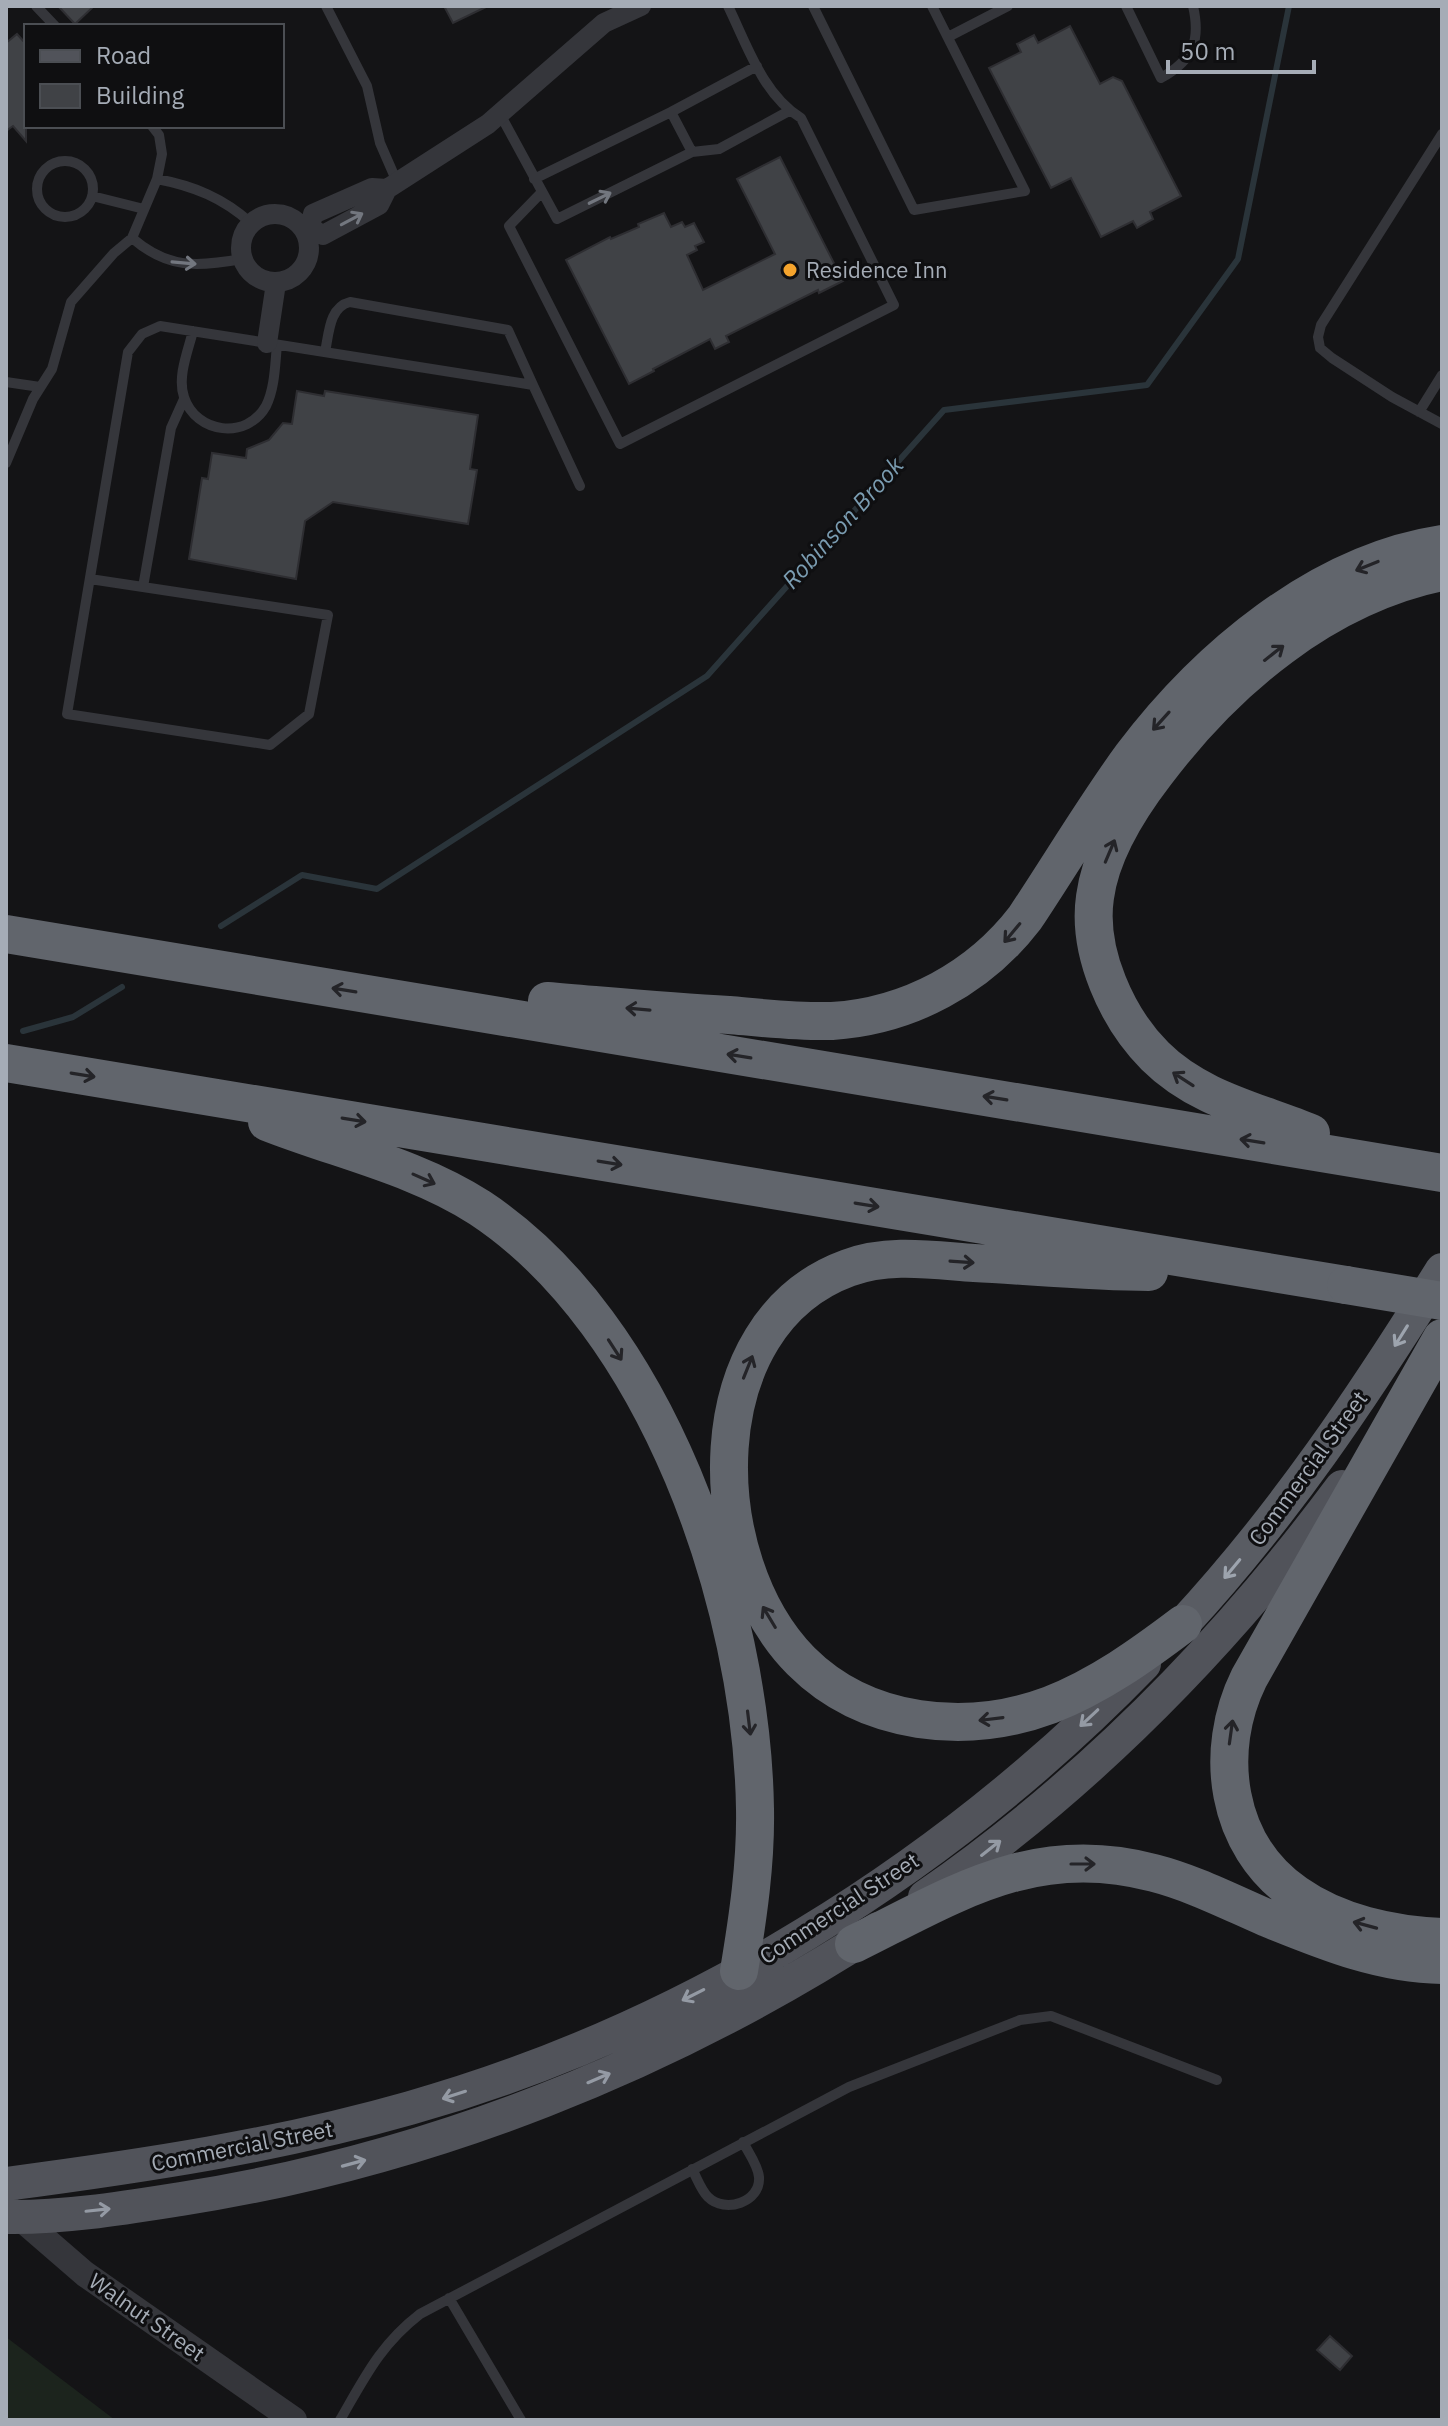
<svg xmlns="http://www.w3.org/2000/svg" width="1448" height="2426" viewBox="0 0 1448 2426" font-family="'IBM Plex Sans',sans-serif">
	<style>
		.green { fill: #1c241d }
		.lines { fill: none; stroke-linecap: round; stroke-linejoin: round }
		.stream { stroke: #2a343a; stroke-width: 6 }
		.building { fill: #404246; stroke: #2e2e32; stroke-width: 2 }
		.service { stroke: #35363b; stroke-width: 10 }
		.minor { stroke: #35363b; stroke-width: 20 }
		.tertiary { stroke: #35363b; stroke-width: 26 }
		.primary { stroke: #51535a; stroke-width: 34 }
		.trunk { stroke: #595c63; stroke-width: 34 }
		.motorway { stroke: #61656c; stroke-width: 38 }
		.motorway-bridge { stroke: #61656c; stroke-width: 38 }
		.oneway { stroke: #73777f }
		.oneway2 { stroke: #242428 }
		.oneway3 { stroke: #9da4ae }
		.oneway4 { stroke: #949aa4 }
		.poi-dot { fill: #f5a42d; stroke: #0f0f11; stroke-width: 3 }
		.labels { text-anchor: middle; stroke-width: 6; stroke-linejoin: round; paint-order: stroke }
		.poi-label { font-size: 22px; fill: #a5acb6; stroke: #0f0f11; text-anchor: start }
		.street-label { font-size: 22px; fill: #a5acb6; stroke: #0f0f11 }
		.water-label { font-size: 24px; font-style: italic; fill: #7b9db2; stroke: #0f0f11 }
	</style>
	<rect width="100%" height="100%" fill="#141416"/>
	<path class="green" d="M6,2337L115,2420H6Z"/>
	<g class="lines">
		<path class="stream" d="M221,926L302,875L377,889L707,676L944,410L1147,385L1238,259L1289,6
			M23,1031L73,1017L122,987"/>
	</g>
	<path class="building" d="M58,6H94L75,24Z
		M444,6H488L453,23Z
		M1070,26L1100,84L1113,77L1122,81L1181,196L1150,212L1153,219L1137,228L1133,221L1101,237L1071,178L1051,188L989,68L1021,52L1017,44L1034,35L1038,43Z
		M17,34L26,44V141L13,126L6,131V43Z
		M780,157L843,281L819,293L818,290L726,336L729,342L715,349L710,339L653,369L654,371L629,384L566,260L610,237L611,239L639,227L638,224L664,213L671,227L682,222L685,227L694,223L704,242L695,246L697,250L687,255L703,290L775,254L737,179Z
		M297,391L324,396L325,391L478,415L470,469L477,470L468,524L333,502L305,521L296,579L189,559L202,478L208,479L212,453L246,458L247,449L269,440L283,423L292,424Z
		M1330,2336L1352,2356L1340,2370L1317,2350Z"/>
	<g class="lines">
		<path class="service" d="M36,6L55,26
			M326,6L367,86L380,143L397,182
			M813,6L914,210L1025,191L932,6
			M1126,6L1161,78C1193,60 1201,41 1193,6
			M948,37L1008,6
			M671,112L692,152
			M500,114L557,219L692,152L719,149L789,111
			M1442,134L1321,325L1318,337L1320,348L1332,358L1392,397L1442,424
			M37 189a28 28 0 1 1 56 0a28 28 0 1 1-56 0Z
			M157,179C194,186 223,198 251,223
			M534,179L671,112L757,66
			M541,193L509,226L620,444L894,305L801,118C763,95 747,45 728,6
			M92,196L144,209
			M132,238C168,269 197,267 242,259
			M193,331C188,351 177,377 184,397C196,434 247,440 266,406C275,388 275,364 277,345
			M325,352C329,334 329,307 350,302L508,330L533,385
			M6,382L40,387
			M1419,412L1442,375
			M6,463L33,399L52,369L71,302L114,253L132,238L157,179L162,154L159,135L152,126
			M90,579L328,615L309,714L270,745L67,714L128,352L142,334L160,326L533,385L580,486
			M143,587L171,428L184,399
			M692,2169C697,2178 701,2190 708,2197C725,2214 761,2202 759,2177C758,2165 748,2152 743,2142
			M449,2298L521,2420
			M340,2420C365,2377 380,2345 420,2314L849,2087L1020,2020L1051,2016L1217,2080"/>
		<path class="minor" d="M241 248a34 34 0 1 1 68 0a34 34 0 1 1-68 0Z
			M310,228L323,235L379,205L387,189L488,124L604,23L641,6
			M305,231L310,228L313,214L372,188L387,189
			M267,343L276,283"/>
		<path class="tertiary" d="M11,2210L85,2274L294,2420"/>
		<path class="primary" d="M925,1897C1087,1785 1225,1644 1342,1487
			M6,2184C142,2166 277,2146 410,2108C686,2030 945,1869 1144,1664
			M6,2217C64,2218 124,2208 181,2199C430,2160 668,2065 878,1929"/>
		<path class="trunk" d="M1183,1624C1284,1515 1364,1395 1442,1270"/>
		<path class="motorway" d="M6,934L1442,1173
			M547,1001C608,1006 668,1012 729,1015C763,1018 798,1022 832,1021C909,1016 979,978 1025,918C1061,864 1094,808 1132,756C1206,658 1318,563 1442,544
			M6,1063L1346,1285
			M267,1122C338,1150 415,1166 480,1208C657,1325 752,1604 755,1809C756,1863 748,1917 739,1971
			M1311,1133C1257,1111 1198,1099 1155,1056C1117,1018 1087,952 1095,897C1101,852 1129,808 1156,773C1226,680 1325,596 1442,572
			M1149,1272C1090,1272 1032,1266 974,1263C932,1260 888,1253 848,1268C695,1324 701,1560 801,1661C866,1726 967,1736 1050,1705C1099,1686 1142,1655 1183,1624
			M1442,1338L1249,1678C1213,1751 1225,1845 1296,1894C1337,1923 1392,1935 1442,1937
			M854,1944C955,1894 1035,1841 1154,1873C1193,1883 1230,1902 1267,1918C1324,1941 1379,1964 1442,1965"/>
		<path class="motorway-bridge" d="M1346,1285L1442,1301"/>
	</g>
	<defs><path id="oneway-shaft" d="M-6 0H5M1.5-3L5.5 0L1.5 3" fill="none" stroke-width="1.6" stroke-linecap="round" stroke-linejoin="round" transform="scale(2)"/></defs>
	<g class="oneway">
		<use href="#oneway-shaft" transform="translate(600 198) rotate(-26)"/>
		<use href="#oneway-shaft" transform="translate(352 219) rotate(-28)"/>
		<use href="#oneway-shaft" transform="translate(184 263) rotate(5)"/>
	</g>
	<g class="oneway2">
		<use href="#oneway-shaft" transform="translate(1367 566) rotate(158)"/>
		<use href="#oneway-shaft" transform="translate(1274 653) rotate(-38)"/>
		<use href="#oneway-shaft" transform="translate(1161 721) rotate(132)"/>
		<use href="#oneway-shaft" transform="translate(1110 851) rotate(-67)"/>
		<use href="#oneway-shaft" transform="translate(1012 933) rotate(130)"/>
		<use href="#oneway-shaft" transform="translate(344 990) rotate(-171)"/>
		<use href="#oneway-shaft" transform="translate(638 1009) rotate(-175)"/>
		<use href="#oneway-shaft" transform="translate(739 1056) rotate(-171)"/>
		<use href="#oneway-shaft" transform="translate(83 1075) rotate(9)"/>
		<use href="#oneway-shaft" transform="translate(1183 1079) rotate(-147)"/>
		<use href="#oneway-shaft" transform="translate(995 1098) rotate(-171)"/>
		<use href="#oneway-shaft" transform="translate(354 1120) rotate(9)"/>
		<use href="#oneway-shaft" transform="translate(1252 1141) rotate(-171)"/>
		<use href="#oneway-shaft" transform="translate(610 1163) rotate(9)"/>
		<use href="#oneway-shaft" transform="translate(424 1179) rotate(24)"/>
		<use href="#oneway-shaft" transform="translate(867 1205) rotate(9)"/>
		<use href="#oneway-shaft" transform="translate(962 1262) rotate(4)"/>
		<use href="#oneway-shaft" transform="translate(615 1350) rotate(57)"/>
		<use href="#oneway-shaft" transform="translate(748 1367) rotate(-68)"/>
		<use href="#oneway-shaft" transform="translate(769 1617) rotate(-121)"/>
		<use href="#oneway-shaft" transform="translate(991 1719) rotate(173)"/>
		<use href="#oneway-shaft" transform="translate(749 1723) rotate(83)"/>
		<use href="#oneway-shaft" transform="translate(1231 1732) rotate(-82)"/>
		<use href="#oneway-shaft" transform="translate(1083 1864)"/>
		<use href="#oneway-shaft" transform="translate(1365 1925) rotate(-165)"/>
	</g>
	<g class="oneway3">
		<use href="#oneway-shaft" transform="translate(1401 1336) rotate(122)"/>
		<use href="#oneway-shaft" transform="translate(1232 1569) rotate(130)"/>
	</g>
	<g class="oneway4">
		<use href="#oneway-shaft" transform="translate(1089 1718) rotate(137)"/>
		<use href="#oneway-shaft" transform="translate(991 1848) rotate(-38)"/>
		<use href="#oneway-shaft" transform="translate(693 1995) rotate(153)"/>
		<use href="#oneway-shaft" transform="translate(599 2078) rotate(-23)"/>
		<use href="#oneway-shaft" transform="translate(454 2095) rotate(162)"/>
		<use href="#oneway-shaft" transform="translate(354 2163) rotate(-15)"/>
		<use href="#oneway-shaft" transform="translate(98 2210) rotate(-6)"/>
	</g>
	<circle class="poi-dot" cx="790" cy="270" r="8"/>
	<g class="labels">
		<g class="poi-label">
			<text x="806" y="278">Residence Inn</text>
		</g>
		<g class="street-label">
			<text transform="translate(1308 1468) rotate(-54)" y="8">Commercial Street</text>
			<text transform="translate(839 1908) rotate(-33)" y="8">Commercial Street</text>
			<text transform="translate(242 2146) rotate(-11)" y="8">Commercial Street</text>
			<text transform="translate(147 2317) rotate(35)" y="8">Walnut Street</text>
		</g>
		<g class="water-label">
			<text transform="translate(843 523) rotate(-48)" y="8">Robinson Brook</text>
		</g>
	</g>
	<rect width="1448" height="2426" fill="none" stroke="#a5acb6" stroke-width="16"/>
	<rect x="24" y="24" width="260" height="104" fill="#0f0f11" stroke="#4b4e53" stroke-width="2"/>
	<rect x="40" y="50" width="40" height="12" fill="#51535a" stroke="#4b4e53" stroke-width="2"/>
	<text x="96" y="64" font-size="24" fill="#a5acb6">Road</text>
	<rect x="40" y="84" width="40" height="24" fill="#404246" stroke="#4b4e53" stroke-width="2"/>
	<text x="96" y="104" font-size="24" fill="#a5acb6">Building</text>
	<path d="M1168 60v12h146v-12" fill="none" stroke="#a5acb6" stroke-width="4"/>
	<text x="1180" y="60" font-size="24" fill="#a5acb6" stroke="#0f0f11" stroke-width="6" paint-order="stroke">50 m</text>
</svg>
